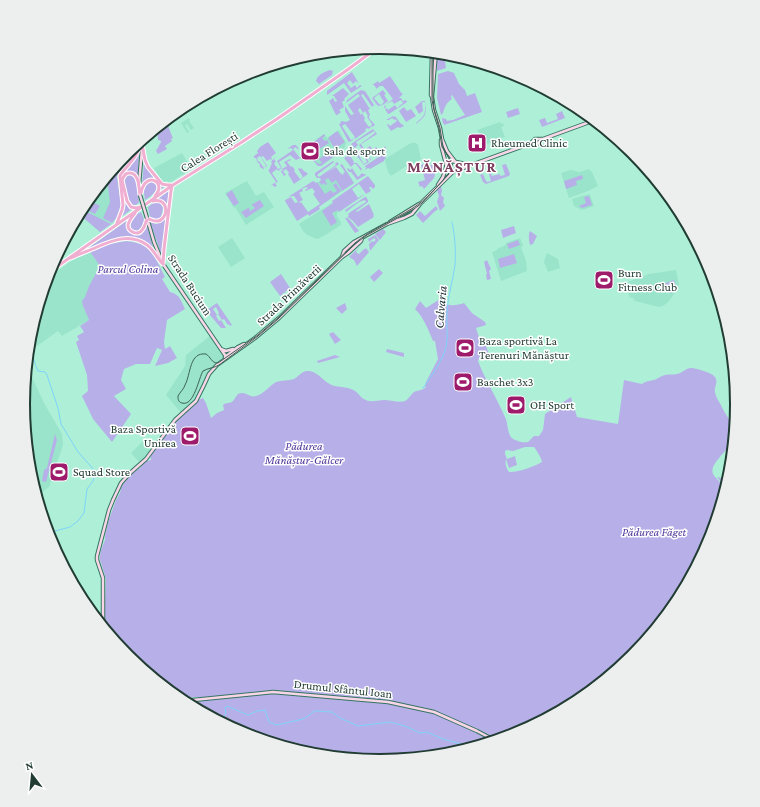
<svg xmlns="http://www.w3.org/2000/svg" width="760" height="807" viewBox="0 0 760 807" font-family="'Crimson Pro',serif">
	<style>
		.built { fill: #99e4ca }
		.green { fill: #b7b0e8; fill-rule: evenodd }
		.lines { fill: none; stroke-linecap: round; stroke-linejoin: round }
		.stream { stroke: #7ed3fa; stroke-width: 1 }
		.secondary-casing { stroke: #347560; stroke-width: 4.5 }
		.primary-casing { stroke: #fff; stroke-width: 5 }
		.secondary { stroke: #f8d6e8; stroke-width: 2.5 }
		.primary { stroke: #f0aed0; stroke-width: 3 }
		.tram { stroke: #3e6255; stroke-width: 1 }
		.secondary-bridge-casing { stroke: #347560; stroke-width: 4.5; stroke-linecap: butt }
		.secondary-bridge { stroke: #f8d6e8; stroke-width: 2.5 }
		.labels { text-anchor: middle; stroke-width: 3; stroke-linejoin: round; paint-order: stroke }
		.poi-label { font-size: 12px; fill: #213c33; stroke: #fff; text-anchor: start }
		.street-label { font-size: 12px; fill: #213c33; stroke: #fff }
		.park-label { font-size: 12px; font-style: italic; fill: #50389b; stroke: #fff }
		.water-label { font-size: 13px; font-style: italic; fill: #192c36; stroke: #fff }
		.district-label { font-size: 16px; font-weight: bold; letter-spacing: 1px; fill: #7d3c5e; stroke: #fff }
		.rim { fill: none; stroke: #213c33; stroke-width: 2 }
	</style>
	<rect width="100%" height="100%" fill="#adf0d7"/>
	<path class="built" d="M189,118L190,120L189,121L194,128L191,130L187,124L185,125L189,132L187,133L181,123Z
		M500,122L501,124L503,123L504,126L501,127L505,137L484,145L480,133H479L477,130Z
		M339,130L346,143L344,149L340,153L321,166H318L303,149L324,134L327,138Z
		M411,143H416L418,145L421,159L417,162L408,165L391,176L388,172L385,161V159Z
		M182,153L189,165L193,168L169,183L167,181L163,183L154,168Z
		M123,157L112,176L116,199L107,221L112,223L100,232L79,214L83,205Z
		M589,169L592,172L598,186L588,191L569,198L561,173L571,170L579,172Z
		M336,170L341,177L348,173L354,183L326,202L314,185Z
		M247,181L256,196L264,192L274,207L246,225L235,207L234,208L225,193Z
		M589,194L590,195L594,206L582,210L574,206L572,199Z
		M335,201L341,210L337,213V216L341,222V225L322,237L317,239L312,237L306,234L303,231L299,224Z
		M232,238L245,258L231,267L218,247Z
		M520,238L523,246L521,247L526,261L527,271L501,281L492,252L495,251L499,248L504,246L506,244V243Z
		M90,252L100,266L89,286L83,306L89,320L62,336L58,331L37,346L28,349L30,334L47,279L74,259Z
		M547,253L558,259L560,268L548,272L544,262Z
		M676,270L679,285L677,290L668,302L663,306L659,307L635,301L632,297L630,298L625,283L649,274Z
		M211,335L222,352L224,358L223,361L212,370L198,398L182,414L166,395L185,366L186,355Z
		M27,366L44,403L62,434L63,445L49,487L37,496L30,473L23,403Z
		M143,441L150,450L147,455L139,462L131,453Z"/>
	<path class="green" d="M437,52L445,53L444,55L446,68L437,71Z
		M330,70L333,71L332,75L319,84L316,81C317,75 324,72 330,70Z
		M448,71L454,73L459,84L465,90L467,96L475,93L482,112L444,125V123L443,124L442,118L446,119L447,121L453,120L465,115L452,95L451,96L452,99C446,103 445,107 443,113L441,115L437,98L438,74Z
		M352,72L358,82V83L356,81L353,84L350,80L347,83L351,88L355,85L357,88L360,85L362,86L351,93L344,83L327,95V91Z
		M390,76L402,94L403,93V94L399,98H401L403,101L406,100L407,102L389,114H388L385,109L387,108L388,110L395,105L397,108L403,103L401,100L394,104L392,101L385,105L386,107L384,108V107L385,105L393,99L383,86H380L376,89V88L374,85H372L378,81L379,83Z
		M343,88L349,94L344,99L345,100L342,102L344,107L339,110L341,112L337,115H336L329,101L333,98L335,102L337,101L334,96H332Z
		M361,90L365,91L374,105L372,107L363,94L361,95L370,109L368,110L370,115L369,116V118L375,125L372,127L371,126L372,124L367,117L368,116L365,111L363,113L360,108L358,110L361,115L362,113L365,118L364,120L369,127L370,126L371,127L369,129L367,128L365,130L366,131L355,139L354,138L355,137L345,124L342,126L351,140L353,139V140L349,142L348,141L339,124L341,123L340,122L342,121L346,122L350,120L345,111V106L351,115L354,114L348,105L360,96L358,94L346,103L347,100Z
		M383,90L386,94L384,95L388,101L383,105L382,104L384,102L379,94L374,98L380,105L381,104L382,105L379,106L377,105L372,98Z
		M422,101H425C426,115 427,115 416,124V123C426,114 425,115 425,102H422L423,111L419,114L415,107Z
		M404,107L407,111L411,109L416,116L406,122L399,111Z
		M518,108L520,114L508,118L506,112Z
		M562,111L565,118L542,127L539,120L545,118L547,123L558,119L556,114Z
		M393,116L394,117L395,116L401,124H402L404,126L400,128L398,127L391,131L387,125L388,124L390,126L397,121L395,119L394,120L392,118L389,120H386Z
		M166,119L170,131L173,138L171,139L172,141L165,146L167,149L158,154L156,151L161,142V141L158,140L157,127Z
		M373,129L377,134L361,144L366,152L364,154L369,162L364,165L357,156L359,154L355,148H356L361,154L359,156L364,164L367,162L362,153L364,152L359,145L375,133L374,131L356,142L358,145L355,148L351,144Z
		M337,131L345,142L335,149L328,138Z
		M324,134L325,136L322,138L325,141L327,140L329,143L316,151L312,145L310,146V145Z
		M139,142L132,157L120,172L117,177L121,203L118,216L112,223L103,218L110,202L107,178L109,173L128,151Z
		M268,142L276,153L271,157L272,159L271,160L270,159L267,161L263,156L261,157L267,166L262,170L263,169L262,168H260L261,167L259,166L260,165L259,163H257L259,161L264,168L266,166L260,156L257,158L258,161L256,162L257,161L256,158H254V156L258,153L257,151L260,147Z
		M293,145H296L299,149H297L296,147L293,149L300,158L302,157L301,155L302,153L304,156V158L303,157L296,160L290,155L279,162L282,168L278,171L277,169L272,173L278,182L275,183L277,186L274,187L273,185H271L276,182L268,170H269L272,163L271,162C272,160 274,158 277,157L274,159L276,162L274,163L275,165V166H276L278,169L281,168L277,161L293,150L291,148L287,149Z
		M370,146L373,150L376,147L380,153L382,152L381,151L382,150L383,151L385,150L384,148L385,146L386,148L383,152L382,151L383,152L376,157L374,153L369,156L371,160H370L368,156L373,152L371,149L368,150L367,148Z
		M334,149L337,154L321,166H318L311,158V157L312,158H313L317,163H318L319,164L322,163L319,159Z
		M139,151L138,177L135,174H125L122,182L127,205L132,209L121,217L123,211L121,177L135,160Z
		M351,154V157L354,162L353,163H357L361,168H362L361,171L356,164H354L351,167L344,158Z
		M383,154L386,158L384,160V161L370,169L368,168L365,170L366,168L365,166Z
		M290,159L291,160L287,162L291,167L292,166L295,170L294,171L300,179L303,177L298,169L299,168L300,169L301,168L305,172H306L308,174L294,184L288,174L289,173L286,169L283,171L286,175L284,176L280,170L281,171L283,170L282,169L287,166L284,162Z
		M333,161L334,162L317,175L319,177L336,165L335,164L337,162L339,164L326,173L336,167L341,174L342,173V175L344,174L343,173L345,172L340,165L342,164L354,183L342,191L336,180L332,183L328,178L325,180L327,184L325,185L324,183L322,185L319,182L321,180L320,178H317L315,175V173Z
		M144,162C148,170 155,183 164,187L160,190L159,184C152,179 148,176 142,185Z
		M423,164L424,168L434,164L437,166L434,178L424,189L422,186L420,187L418,182L425,180L421,165Z
		M506,164L510,174L509,176L486,184L483,182L480,175L483,174L486,181L487,182L491,181L488,171H490L492,176L500,174V176L505,175L502,165Z
		M348,168L350,170L352,168L358,177L362,173L363,174H365L366,175L357,180L351,172H349L347,169Z
		M131,175L134,176L137,182L139,202C137,205 135,206 131,205C128,201 123,183 125,178C127,175 128,176 131,175Z
		M582,175L583,179L576,181L577,185L566,189L564,181Z
		M368,176L375,185V187L373,189L371,187H369L371,191L366,194L359,184L352,189L358,198L363,195H364L342,210L339,212L338,210L332,213L337,222L331,226L322,211L333,203L332,201Z
		M150,181L155,183C160,191 151,196 145,200L143,187L147,182Z
		M313,181L314,182L315,181V183L317,182L325,194L331,190L333,193L337,191L333,185L336,183L341,191L319,207L320,209L309,216L308,214L297,221L285,201V200L291,197L295,203L298,202L294,196H292L288,197ZM306,187L308,188L305,190L306,191L312,188L315,192L313,194L320,204L308,212L301,202L300,203L299,202L303,200L300,195L301,194H300L299,193L303,191L302,189Z
		M441,186L442,191L441,195L444,198L443,202L445,206L440,211L437,202L439,196L437,190Z
		M169,190L170,191L162,257L150,221L156,224L161,222C165,215 166,209 164,202L158,199Z
		M232,190L239,203L234,206L226,194Z
		M589,196L592,205L582,208L579,206L586,203L584,197Z
		M365,197H366L368,200V202L356,211L357,212L369,204L374,215L373,216L374,217L358,227L352,220L347,217L349,216L348,214L352,211L366,202L365,200L359,202L346,212L345,210Z
		M260,200L264,206L246,218L241,212L250,207L249,208L250,211L255,208L253,206L251,205Z
		M91,201L100,206L95,214L82,208L85,203L88,205Z
		M155,202H160L163,208L161,218L156,220L150,217L148,207Z
		M436,206L438,209L433,213L423,223L416,215L420,211L425,216Z
		M81,209L111,224L100,232L79,214Z
		M141,212C142,215 144,218 144,221C144,233 128,235 131,223C131,222 132,218 133,217C135,215 139,213 141,212Z
		M345,218H347L350,220L359,231L355,233Z
		M129,219L127,226C129,233 137,239 143,232C145,230 145,228 147,226L154,250L144,241L126,238L83,252Z
		M514,226L516,233L503,238L501,230Z
		M383,229L386,232L380,240L375,234Z
		M530,231L537,236L533,244L530,245C529,241 528,235 530,231Z
		M375,235L379,240L370,251L369,244L372,241L373,242L376,240L374,238L369,242L368,239Z
		M518,240L520,245L509,249L507,244Z
		M126,241C152,243 154,256 165,277L162,279L170,292C180,294 181,301 185,309L167,320L164,342L165,349L170,346L177,358L168,363L155,366L162,350L157,348L150,364H136L124,369L121,380L126,389L114,396L131,414L112,442L93,419L82,396L88,391L87,375L76,342L79,340L77,336L84,332L80,326L89,320L83,306L82,301L85,297L89,286L100,266L90,252L109,244Z
		M362,244L356,251L357,253L359,254L364,249H365L366,248L369,252L357,266L354,260L349,257Z
		M514,254L517,263L500,268L498,259Z
		M487,260L491,269L489,271L491,279L487,280L486,275L487,274L484,262Z
		M379,269L383,273L374,282L370,277Z
		M281,274L290,288L280,296L270,282Z
		M674,280L677,291L669,293L668,290H666L664,284Z
		M440,299V302C448,306 456,306 464,303L472,313L485,322L486,325L476,328L479,337H482L483,338L489,354L480,356L478,361C485,380 497,398 505,417C508,423 507,431 511,437C514,441 523,443 528,442L534,436H539L543,430L545,414L571,397L577,417L618,424L624,380L642,384C646,381 649,381 654,380C657,379 661,376 665,375C669,374 673,375 677,374C682,373 686,368 691,368C696,368 712,373 714,376C718,380 716,384 715,388C714,394 718,400 721,405C723,411 734,425 734,429C738,447 708,461 713,474C715,478 719,480 721,484V482L717,477H718L726,480L727,483L724,495H721L723,491L721,487L720,498L721,504L710,540L677,602L632,656L578,700L516,733L449,754L380,760L310,754L243,733L197,709L198,697L179,698L127,656L105,628V604L106,579L100,560V556L101,550L105,540V535L108,522L116,500L120,493L121,487L129,475L140,468L145,461L151,460L150,455C162,439 184,405 203,398L206,403L211,418L217,413L224,410L223,405C226,402 230,404 233,401C236,398 236,393 242,393C247,393 251,398 256,396C264,394 269,386 276,382C282,380 288,381 294,379C298,377 302,371 307,371C315,370 322,379 328,383C335,388 343,386 351,389C358,391 360,398 366,400C372,403 377,400 384,400C390,400 399,403 405,401C409,399 410,395 414,392C417,390 421,391 425,388L426,382L438,359L435,341H433C428,329 424,318 415,309L420,301L426,308ZM525,447H534C537,451 541,457 542,462C535,466 517,473 509,472C506,468 505,464 506,459L509,468L517,465L515,456L507,459L505,454V451L507,450L513,451Z
		M217,303L232,325L230,326L229,324L228,325L224,319L222,320L218,314L219,313L216,307L213,309L217,315L216,316L219,321L221,320L226,328H221L210,315L206,314L208,309Z
		M345,303L347,309L342,314L336,308Z
		M333,332L341,340L335,344L329,334Z
		M387,349L404,353V357L386,352Z
		M335,355L340,357L318,363L317,361Z
		M55,434L57,440L46,482L42,481L44,470L47,468Z"/>
	<g class="lines">
		<path class="stream" d="M29,344L31,346C32,355 34,362 38,371L45,372L47,375L58,408L61,424L78,452L96,472L93,481L87,489L84,513L78,521L70,527L55,531L52,535L51,541
			M423,388C431,377 440,364 445,351C449,338 446,324 447,311C448,296 453,280 455,265C456,251 455,236 452,222
			M220,721L223,719L226,713L225,708L227,706L248,715L257,711L265,710L269,722L277,725L303,719L315,711L332,712L340,718L358,726L390,722L405,726L420,733L427,732L443,739L472,747"/>
		<g class="secondary-casing">
			<path id="secondary" d="M432,96L436,52
				M441,140V145L447,168L448,171L452,172L529,144H537L543,139L595,120
				M530,144L535,139H542
				M139,184L142,149
				M438,185L443,177L447,164L449,162L452,161L469,165
				M147,218L154,242L163,264L227,358
				M390,222L419,204
				M342,257L344,251L354,242L387,224L404,218L412,214L420,204L457,168V164L447,151L442,139L440,128L434,110L432,97L431,95L432,52
				M221,349L226,351L233,349
				M225,357L238,347L244,344
				M103,625V578L97,560V556L109,510L113,500L121,483L129,474L146,459L175,420L196,401L204,385L209,374L217,365L255,338L279,318L342,257L348,253L361,241L362,238
				M183,701L273,692L388,702L434,712L477,731L494,740"/>
		</g>
		<g class="primary-casing">
			<path id="primary" d="M142,144L145,160L148,167L162,184L167,185H171
				M141,193C145,170 168,182 155,196
				M140,207L136,208L131,207L127,201L122,180C124,176 125,173 129,173C139,172 139,188 140,195
				M135,213C132,217 129,220 128,225C128,232 138,236 142,230C145,227 146,222 147,218C149,219 153,221 156,221C168,222 171,197 153,201
				M117,223L122,210L123,205L120,176C122,171 127,168 130,163C136,157 140,147 142,139
				M71,258C79,254 88,251 97,247C113,240 131,233 147,245C154,250 157,258 163,264
				M163,264L164,249L171,191L172,186
				M48,273L173,185L242,142L277,119L350,68L378,47"/>
		</g>
		<use href="#secondary" class="secondary"/>
		<use href="#primary" class="primary"/>
		<path class="tram" d="M432,52V100L434,110L439,128L442,147L452,163V168L449,173C439,185 426,200 413,208C394,220 372,229 355,243L278,318L258,335L218,363C211,363 211,357 206,354C189,352 191,374 185,385C184,389 180,392 178,396C178,399 178,402 182,403C194,407 199,377 203,371C208,368 214,368 219,365L258,336L278,319L355,244L367,235L414,209L422,203L449,174L452,170V164L443,147L440,128L434,109L433,96V52"/>
		<g class="secondary-bridge-casing">
			<path id="secondary-bridge" d="M140,195L147,218"/>
		</g>
		<use href="#secondary-bridge" class="secondary-bridge"/>
	</g>
	<defs>
		<g id="hospital-square" transform="scale(1)"><rect x="-9" y="-9" width="18" height="18" rx="4" fill="#9e1a6a" stroke="#fff"/><path d="M-5-5h3v3.5h4V-5h3V5h-3V1.5h-4V5h-3Z" fill="#fff"/></g>
		<g id="stadium-square" transform="scale(1)"><rect x="-9" y="-9" width="18" height="18" rx="4" fill="#9e1a6a" stroke="#fff"/><path d="M0-5a6.5 5 0 1 0 0 10a6.5 5 0 1 0 0-10ZM-3.5-1.8h7v3.6h-7Z" fill="#fff"/></g>
	</defs>
	<g fill-rule="evenodd">
		<use href="#hospital-square" x="477" y="143"/>
		<use href="#stadium-square" x="310" y="151"/>
		<use href="#stadium-square" x="604" y="280"/>
		<use href="#stadium-square" x="465" y="348"/>
		<use href="#stadium-square" x="463" y="382"/>
		<use href="#stadium-square" x="516" y="405"/>
		<use href="#stadium-square" x="190" y="436"/>
		<use href="#stadium-square" x="59" y="472"/>
	</g>
	<g class="labels">
		<g class="poi-label">
			<text x="491" y="147">Rheumed Clinic</text>
			<text x="324" y="155">Sala de sport</text>
			<text x="618" y="277">Burn<tspan x="618" dy="14">Fitness Club</tspan></text>
			<text x="479" y="345">Baza sportivă La<tspan x="479" dy="14">Terenuri Mănăștur</tspan></text>
			<text x="477" y="386">Baschet 3x3</text>
			<text x="530" y="409">OH Sport</text>
			<text x="176" y="433" text-anchor="end">Baza Sportivă<tspan x="176" dy="14">Unirea</tspan></text>
			<text x="73" y="476">Squad Store</text>
		</g>
		<g class="street-label">
			<text transform="translate(209 152) rotate(-32)" y="4">Calea Florești</text>
			<text transform="translate(190 285) rotate(57)" y="4">Strada Bucium</text>
			<text transform="translate(289 295) rotate(-43)" y="4">Strada Primăverii</text>
			<text transform="translate(343 689) rotate(6)" y="4">Drumul Sfântul Ioan</text>
		</g>
		<g class="park-label">
			<text x="128" y="273">Parcul Colina</text>
			<text x="304" y="450">Pădurea<tspan x="304" dy="14">Mănăștur-Gălcer</tspan></text>
			<text x="654" y="536">Pădurea Făget</text>
		</g>
		<g class="water-label">
			<text transform="translate(440 307) rotate(-85)" y="5">Calvaria</text>
		</g>
		<g class="district-label">
			<text x="452" y="172">MĂNĂȘTUR</text>
		</g>
	</g>
	<path d="M0 0H760V807H0ZM30 404a350 350 0 1 1 700 0a350 350 0 1 1-700 0Z" fill="#edefef" fill-rule="evenodd"/>
	<path class="rim" d="M30 404a350 350 0 1 1 700 0a350 350 0 1 1-700 0Z"/>
	<g transform="translate(32 775) rotate(344)" stroke="#ffffff" stroke-width="3" paint-order="stroke">
	<path d="M0-3L7 15L0 10L-7 15Z" fill="#213c33"/>
	<text y="-6" font-size="11" font-weight="bold" text-anchor="middle" fill="#213c33">N</text>
	</g>
</svg>
